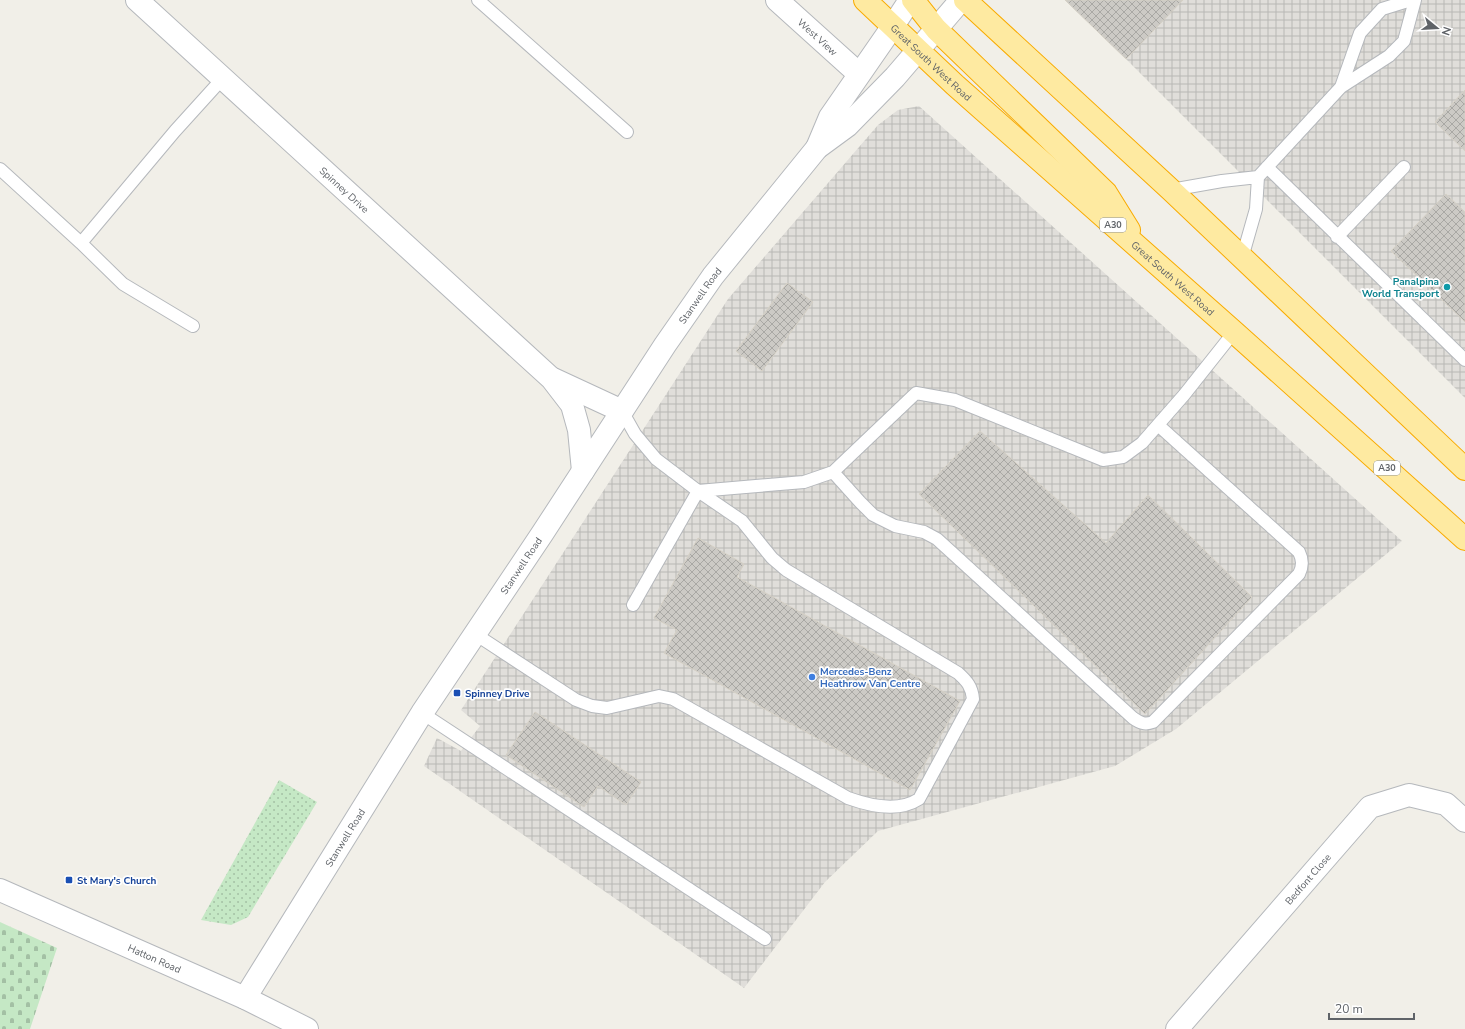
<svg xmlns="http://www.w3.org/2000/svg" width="1465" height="1029" viewBox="0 0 1465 1029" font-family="'Nunito Sans',sans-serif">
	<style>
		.industrial { fill: url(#industrial-grid) }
		.grass { fill: url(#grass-dots) }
		.cemetery { fill: url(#cemetery-stones) }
		.building { fill: url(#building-cross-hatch); stroke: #d6d1c6 }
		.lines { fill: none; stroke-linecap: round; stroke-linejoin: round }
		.service-casing { stroke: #b5b8bc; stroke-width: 14 }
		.minor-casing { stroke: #b5b8bc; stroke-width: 24 }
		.tertiary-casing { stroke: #b5b8bc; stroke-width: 24 }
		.trunk-casing { stroke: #f9ab00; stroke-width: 24 }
		.service { stroke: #fff; stroke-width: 12 }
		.minor { stroke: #fff; stroke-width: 22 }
		.tertiary { stroke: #fff; stroke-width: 22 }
		.trunk { stroke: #feeaa1; stroke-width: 22 }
		.culture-dot { fill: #0f9aa8; stroke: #fff; stroke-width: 1.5 }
		.shop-dot { fill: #3f7fe0; stroke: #fff; stroke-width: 1.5 }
		.transit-dot { fill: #1a4fb4; stroke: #fff; stroke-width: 1.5 }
		.labels { text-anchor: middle; stroke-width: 3.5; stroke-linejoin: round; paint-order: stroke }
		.shield { fill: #fff; stroke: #8f9295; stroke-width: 1 }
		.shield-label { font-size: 9px; font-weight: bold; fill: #5f6368 }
		.street-label { font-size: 10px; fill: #5f6368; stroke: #fff }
		.culture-label { font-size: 10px; font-weight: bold; fill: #0d838f; stroke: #fff; text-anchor: end }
		.shop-label { font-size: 10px; font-weight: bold; fill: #366cbe; stroke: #fff; text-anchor: start }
		.transit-label { font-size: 10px; font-weight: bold; fill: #164399; stroke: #fff; text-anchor: start }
	</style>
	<defs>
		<pattern id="industrial-grid" width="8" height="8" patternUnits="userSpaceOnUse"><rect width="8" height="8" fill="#e0deda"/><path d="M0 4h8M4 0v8" fill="none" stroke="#b9b8b5"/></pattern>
		<pattern id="grass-dots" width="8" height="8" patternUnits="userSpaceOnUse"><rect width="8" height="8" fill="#c5e8c5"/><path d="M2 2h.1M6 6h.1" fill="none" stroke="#a3c0a4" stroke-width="1.8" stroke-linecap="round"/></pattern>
		<pattern id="cemetery-stones" width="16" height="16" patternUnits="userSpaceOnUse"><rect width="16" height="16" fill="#c5e8c5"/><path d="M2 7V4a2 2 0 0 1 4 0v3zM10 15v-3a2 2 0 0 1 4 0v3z" fill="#a3c0a4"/></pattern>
		<pattern id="building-cross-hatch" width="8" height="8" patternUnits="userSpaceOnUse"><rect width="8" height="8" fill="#cccac5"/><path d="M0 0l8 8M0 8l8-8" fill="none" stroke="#a9a8a4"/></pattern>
	</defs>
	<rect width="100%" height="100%" fill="#f1efe8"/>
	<path class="industrial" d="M1065,0H1465V398L1126,59Z
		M919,106L1402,541L1176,729L1115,766L878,831L825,882L744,988L424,766L437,738L461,751L480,726L461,710L728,299L878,125L898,110Z"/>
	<path class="grass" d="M279,780L317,802L248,917L231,925L201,920Z"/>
	<path class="cemetery" d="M0,922L57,948L30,1029H0Z"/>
	<path class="building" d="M1065,0H1183L1126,59Z
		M1465,90V151L1435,122Z
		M1446,194L1465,212V322L1391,251Z
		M787,283L813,302L762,371L736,351Z
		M980,431L1106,543L1148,495L1252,597L1145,714L919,494Z
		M698,538L744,564L737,577L960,701L910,790L664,653L677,630L654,618Z
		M535,712L641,782L626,805L598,786L584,807L506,755Z"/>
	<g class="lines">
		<g class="service-casing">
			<path id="service" d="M478,0L627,132
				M1341,87L1360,33L1382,9L1411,0
				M1267,167L1465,360
				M0,169L81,243L123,284L193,326
				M1171,190L1222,181L1258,177
				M1337,237L1404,167
				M81,243L175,131L223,78
				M1242,258L1256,209L1258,177L1341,87L1389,56L1404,41L1415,0
				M833,472L860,502L873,515L895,526L924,532L937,539L1133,718C1140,723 1145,725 1153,722L1299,574C1303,566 1303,560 1299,552L1158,425
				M698,491L804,482L833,472L916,393L955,400L1103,460L1123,457L1142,443L1184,395L1234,332
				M633,605L698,491
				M475,634L576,700L592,706L607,708L659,696L673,699L848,798C870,806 899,812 919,799L973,699C972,687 967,681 958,673L786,570L772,558L742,521L698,491L656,459L635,434L622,411
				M422,713L765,939"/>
		</g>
		<g class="minor-casing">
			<g id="minor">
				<path id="s1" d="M137,0L552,379L572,405L579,430L583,471"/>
				<path id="s2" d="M777,0L859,74"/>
				<path d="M553,379L622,411"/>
				<path id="s3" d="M1177,1029L1370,807L1409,795L1446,804L1465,821"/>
			</g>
		</g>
		<g class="tertiary-casing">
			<g id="tertiary">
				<path d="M817,148L830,117L893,26L910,0"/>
				<path id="s4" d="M0,890L245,998L307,1029"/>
				<path id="s5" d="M245,998L422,713L542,534L665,345L713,276L817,148L847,126L895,77L961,0"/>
			</g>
		</g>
		<g class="trunk-casing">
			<g id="trunk">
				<path id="s6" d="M865,0L955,85L1234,332L1465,539"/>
				<path d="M913,0L936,29L1106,193L1129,230"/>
				<path d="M965,0L1171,190L1465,469"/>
			</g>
		</g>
		<use href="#service" class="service"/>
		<use href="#minor" class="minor"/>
		<use href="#tertiary" class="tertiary"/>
		<use href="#trunk" class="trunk"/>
	</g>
	<circle class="culture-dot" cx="1447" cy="287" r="4"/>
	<circle class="shop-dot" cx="812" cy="677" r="4"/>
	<g class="transit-dot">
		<rect x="453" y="689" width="8" height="8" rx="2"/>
		<rect x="65" y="876" width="8" height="8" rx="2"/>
	</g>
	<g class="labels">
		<g class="shield">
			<rect x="1100" y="218" width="26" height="14" rx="3"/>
			<rect x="1374" y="461" width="26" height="14" rx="3"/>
		</g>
		<g class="shield-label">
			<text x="1113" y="228">A30</text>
			<text x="1387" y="471">A30</text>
		</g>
		<g class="street-label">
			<text dy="4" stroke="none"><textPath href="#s2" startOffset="55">West View</textPath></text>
			<text dy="4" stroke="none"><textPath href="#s6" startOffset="91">Great South West Road</textPath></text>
			<text dy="4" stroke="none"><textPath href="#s1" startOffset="281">Spinney Drive</textPath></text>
			<text dy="4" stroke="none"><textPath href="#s6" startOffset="415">Great South West Road</textPath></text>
			<text dy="4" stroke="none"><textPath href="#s5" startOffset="837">Stanwell Road</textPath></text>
			<text dy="4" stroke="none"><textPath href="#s5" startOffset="513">Stanwell Road</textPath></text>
			<text dy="4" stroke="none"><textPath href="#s5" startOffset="189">Stanwell Road</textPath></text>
			<text dy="4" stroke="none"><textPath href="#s3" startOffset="199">Bedfont Close</textPath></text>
			<text dy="4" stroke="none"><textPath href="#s4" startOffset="169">Hatton Road</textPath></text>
		</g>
		<g class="culture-label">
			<text x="1439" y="285">Panalpina<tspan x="1439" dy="12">World Transport</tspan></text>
		</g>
		<g class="shop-label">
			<text x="820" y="675">Mercedes-Benz<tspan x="820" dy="12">Heathrow Van Centre</tspan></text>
		</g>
		<g class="transit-label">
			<text x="465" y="697">Spinney Drive</text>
			<text x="77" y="884">St Mary's Church</text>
		</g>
	</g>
	<g transform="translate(1437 28) rotate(108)" stroke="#ffffff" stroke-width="3" paint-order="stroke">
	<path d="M0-3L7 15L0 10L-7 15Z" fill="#5f6368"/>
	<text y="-6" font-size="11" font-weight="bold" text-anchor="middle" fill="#5f6368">N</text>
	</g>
	<path d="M1329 1013v6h85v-6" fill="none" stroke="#5f6368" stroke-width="2"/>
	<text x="1335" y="1013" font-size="12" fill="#5f6368" stroke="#ffffff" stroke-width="3" paint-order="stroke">20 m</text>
</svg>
